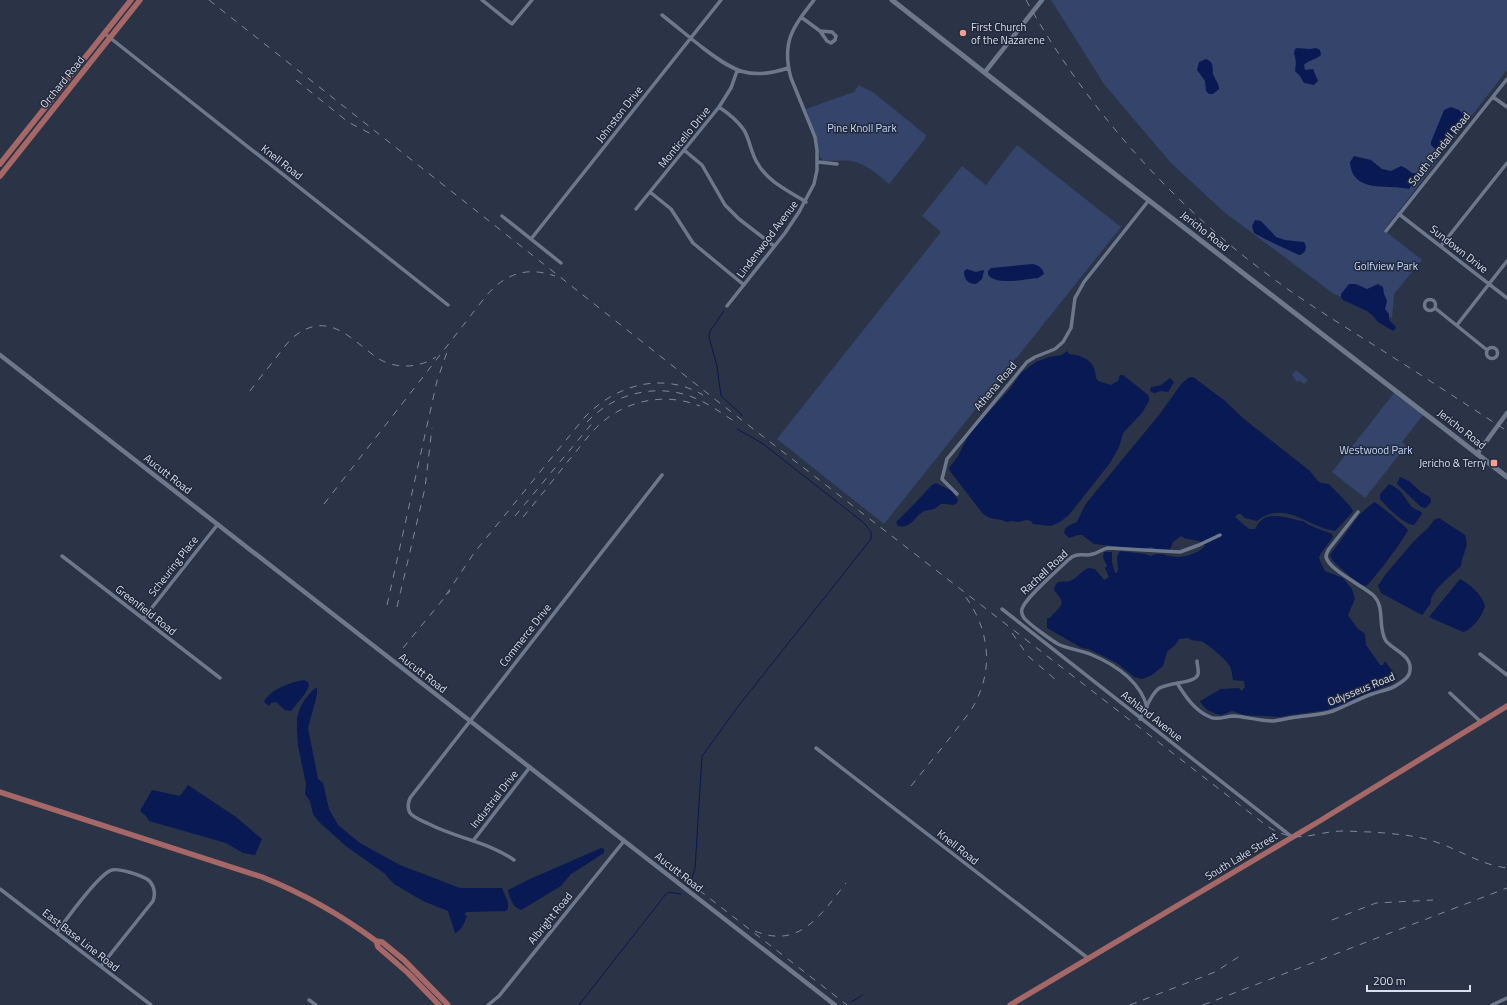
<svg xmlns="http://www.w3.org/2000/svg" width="1507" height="1005" viewBox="0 0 1507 1005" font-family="'Titillium Web',sans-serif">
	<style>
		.green { fill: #34446b }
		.water { fill: #091953 }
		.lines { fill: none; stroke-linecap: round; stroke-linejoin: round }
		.stream { stroke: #091953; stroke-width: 1 }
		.minor { stroke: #6e788d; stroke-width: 3.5 }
		.tertiary { stroke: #6e788d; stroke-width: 4.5 }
		.secondary { stroke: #6e788d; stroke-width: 5 }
		.primary { stroke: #a66867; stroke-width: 5.5 }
		.rail { stroke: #818898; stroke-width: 1; stroke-dasharray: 7 7; stroke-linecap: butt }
		.poi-dot { fill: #f59d8e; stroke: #21293b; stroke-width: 1.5 }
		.labels { text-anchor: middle; stroke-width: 3; stroke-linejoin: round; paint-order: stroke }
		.poi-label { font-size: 11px; fill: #d9dfeb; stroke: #21293b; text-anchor: start }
		.street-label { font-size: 11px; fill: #d9dfeb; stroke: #21293b }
		.park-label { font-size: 11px; fill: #c7d8fd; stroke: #21293b }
	</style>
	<rect width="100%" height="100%" fill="#2b3346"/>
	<path class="green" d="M1051,0H1507V70L1384,230L1422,260L1394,294L1392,318L1334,294L1224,212L1170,162L1104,84Z
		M859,85L874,93L926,135L925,139L889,184C879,175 865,163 851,161C842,160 832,161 823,161L820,157L817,139L806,109L854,92Z
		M1017,145L1121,227L884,524L777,439L941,232L922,216L962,166L986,185Z
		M1296,370L1308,380L1304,384L1300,381L1297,382L1292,375Z
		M1394,393L1423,415L1402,442L1406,446L1365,498L1332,472Z"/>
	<path class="water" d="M1297,48L1310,49L1316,48L1320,50L1321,55C1315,60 1309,60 1304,65L1305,70L1313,69L1318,81L1314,85L1304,83L1300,76L1295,71L1296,62L1294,53L1295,49Z
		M1206,59C1216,63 1211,69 1214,76C1216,81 1219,84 1219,89L1213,94H1209L1206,91L1205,81L1197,70L1199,62Z
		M1451,107L1459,110L1466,117L1465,120L1439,153L1431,145V142L1444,110Z
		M1354,156L1371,160L1382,169L1391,171L1401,166C1413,170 1407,176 1422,172L1409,189C1388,184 1352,194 1350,162Z
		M1255,220L1261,221L1276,237L1285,240L1304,242C1308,248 1305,254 1299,255L1267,240L1254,233L1252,226Z
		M1033,264C1038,265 1043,268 1044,274L1038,278C1024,279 998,286 988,275V271L991,268Z
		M967,269L976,272L983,270L984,271L982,279L976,284C968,284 964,280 964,271Z
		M1349,284H1356L1367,289L1378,284L1383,287L1384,294L1387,301L1385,309L1389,314V320L1395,326L1396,328L1393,331L1378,322L1373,316L1367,311L1343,300L1341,297V294Z
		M1067,351L1069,354C1079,355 1090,358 1094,368C1096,373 1095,377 1098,381L1111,385L1118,381L1120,375H1123L1147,394L1149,397V401L1142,413L1123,433L1119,447L1110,463L1069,515L1060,522L1051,526L1033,524L1031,521L1027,520L1019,522L1011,521L1006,522L1002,520L990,518L983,514L950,471L949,468L958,456L971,431L1009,390L1022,372L1036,362L1049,357L1062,355Z
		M1193,377L1224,400L1244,419L1310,471L1317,480L1321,483L1329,484L1350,506L1353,511L1351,514L1335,531C1309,528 1285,499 1257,521L1245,518L1241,514H1238L1235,517L1249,529H1255C1256,528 1256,526 1258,524C1267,510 1288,518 1301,521H1303L1309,525L1332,534L1333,537L1321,553L1319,557L1320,561L1325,571L1343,578L1347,583L1352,589L1355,599L1348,615L1357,628L1365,634L1366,645L1380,665H1383L1385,661L1396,676V681L1393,683L1327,710L1290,715L1279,717L1244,715L1232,711L1221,715L1216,714L1206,709L1201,703L1200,701L1221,689L1239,688L1242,691L1245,687L1244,681L1233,680C1232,675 1232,669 1229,665C1226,660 1209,645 1203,642C1198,640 1193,642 1188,638L1179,639L1176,644L1167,652L1163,666L1152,675L1142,679L1134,677L1117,663L1089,649L1082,648L1047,628V618H1050C1062,604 1067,605 1054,590C1056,577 1065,584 1072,580C1078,577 1082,571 1088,568L1095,569L1104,580L1109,577L1105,568L1107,566L1103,557L1104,552H1112V562L1115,573H1117C1120,566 1114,558 1120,551L1145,554L1151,556C1156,553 1163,554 1169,556C1182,559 1196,555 1205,546C1200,539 1195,541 1188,539C1186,539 1183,537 1181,536L1173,542L1170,550H1158L1151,547L1144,549L1094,544L1082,535H1078L1069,538L1064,533L1065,529L1068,526L1077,522L1085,505L1093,495L1159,415L1182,383L1188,378Z
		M1170,378L1174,382L1168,392L1161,391L1154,393L1150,391L1151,387L1161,385Z
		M1400,477L1409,481L1421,492L1430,497L1431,502L1426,508L1421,507L1398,485L1397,483Z
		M936,483L952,491L958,500L957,503C952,507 948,503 942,504C938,505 937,508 934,509C931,510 927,510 924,511C915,516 911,529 898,526L896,522L915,503L932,485Z
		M1389,484C1401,489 1404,496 1410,505C1413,509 1418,510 1421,512L1422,514L1414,525C1403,524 1387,507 1380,499V494Z
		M1374,502C1378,503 1406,527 1408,530C1405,538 1372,582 1366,586C1358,584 1331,562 1330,555L1360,514Z
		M1439,518L1465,535C1470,547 1461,556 1461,566C1453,574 1429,592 1431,603L1422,615L1381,593L1378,586L1385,575L1414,541L1428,528L1434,520Z
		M1460,579C1470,584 1482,595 1485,606C1483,615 1472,630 1463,632L1429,617Z
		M304,680L308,682L309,686L304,695L291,711L285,710L276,702L271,703L269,706L264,702C269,690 291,682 304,680Z
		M317,688V695L308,728L318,779L323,783L329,809L338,825L360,843L400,865L460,888H502L508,902V908L506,911L467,912L465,913V915L467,916C464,923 462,930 455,933L448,911L423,901L394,884L384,873L347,847L319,822L313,814L310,801L305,794L306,784L298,746L297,730V718L300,708L305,699L314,689Z
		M188,785L236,817L262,839L255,855L243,853L226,843L149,821L146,816L140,811L152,790L180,796Z
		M601,848L604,849V853L571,874L561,886L521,910C512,907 510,898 508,890L530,879Z"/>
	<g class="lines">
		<path class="stream" d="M724,311L710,331L709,337L717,366L721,396L741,414L742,416
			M691,881L695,869L702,756L740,704L871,539V532L864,523L762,443L737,429
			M687,886L689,885
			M851,1002L863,995
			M579,1005L666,894L669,892L681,894"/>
		<path class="minor" d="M482,0L512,24L532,0
			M662,15C676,26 689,37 703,48C733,71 750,81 788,68
			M801,17L820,31L827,41L831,43L835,40L836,36L832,32L820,31
			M104,33L448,305
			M1493,97L1507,107
			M719,107C728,113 737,120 744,130C750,140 751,154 758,164C768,182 789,191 806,202
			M684,150L702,165L725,205L739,219L774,246
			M818,162L837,164
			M650,192L671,209L693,243L744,285
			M636,209L719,107L731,88L737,71
			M1399,214L1507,298
			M502,216L561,263
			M1386,231L1507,79
			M531,239L721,0
			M1441,246L1507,163
			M1424.5 305a5.5 5.5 0 1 1 11 0a5.5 5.5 0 1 1-11 0Z
			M727,306L785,233L799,212L814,184L817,170V150L815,137L791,78C781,42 793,27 814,0
			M1435,308L1487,350
			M1457,325L1507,261
			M1486.5 353a5.5 5.5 0 1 1 11 0a5.5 5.5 0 1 1-11 0Z
			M957,494L942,479L947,459L1027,362L1035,357L1055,349L1063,342L1071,328L1075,298L1084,282L1149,200
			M62,556L220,678
			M1002,609L1292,837
			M143,619L218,524
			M1480,654L1507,675
			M1177,683C1185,696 1195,711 1210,717C1218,721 1225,716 1234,716C1247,717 1260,721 1273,721C1281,720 1289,718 1297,717C1309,715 1321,715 1333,711C1346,706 1358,699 1372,694C1380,691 1390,690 1397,685C1403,681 1410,677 1410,670C1412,655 1393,650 1386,641C1377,628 1386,607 1373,595C1363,586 1329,570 1326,557C1326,554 1327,552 1329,549L1358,512
			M1450,693L1481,722
			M1147,707C1140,681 1114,664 1090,654C1080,650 1068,649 1058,644C1051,640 1029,624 1024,618C1022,615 1021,612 1022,609C1025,598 1058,570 1068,560C1078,551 1082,557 1093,554C1098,553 1102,549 1108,548L1180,552L1199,545L1220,535
			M1140,719C1146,709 1150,696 1158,689C1167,682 1196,684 1198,674C1199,670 1197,665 1197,661
			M816,748L1089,959
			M473,841L530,767
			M514,860C489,842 456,838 429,824C423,821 414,818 410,813C407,808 408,803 410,798L662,475
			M0,889L151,1005
			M57,932C66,920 99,873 112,870C119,868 140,875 147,879C154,884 156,893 153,901L101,966
			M309,1000L316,1005
			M488,1005L499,996L624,841
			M1492,1005L1507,998"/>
		<path class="tertiary" d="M985,72L1042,0
			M0,355L835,1005
			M1477,454L1507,413"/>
		<path class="secondary" d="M892,0L1072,141L1507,477"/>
		<path class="primary" d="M0,164L131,0
			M0,176L140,0
			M0,792L262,877C302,893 341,915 376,941L378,947L408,973L439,1005
			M376,941L382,942L404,960L448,1005
			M1010,1005L1318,822L1507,706"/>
		<path class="rail" d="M209,0L721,404L1267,826C1298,846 1311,832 1342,831C1352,831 1363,832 1373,832C1394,834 1416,835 1436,842C1460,850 1481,865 1507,868
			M1026,0C1086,107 1169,201 1267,274C1300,299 1334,320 1369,342C1415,371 1461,401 1507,431
			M296,80L348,122L375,136
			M250,391C258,380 267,369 276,358C282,350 288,341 296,335C329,311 351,339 376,357C393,369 418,369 436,357
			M587,422C615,392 660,382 697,399C711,405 724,415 737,423
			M324,504L486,296C505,274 526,266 555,276
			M515,516L594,421
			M523,517C539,498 554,479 569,460C579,449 588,435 599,425C626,400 665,392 700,406
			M446,595L474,553L584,418C615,385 662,371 703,395
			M387,605L437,381L447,352
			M397,607L425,488L432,428
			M1012,633L1028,656L1056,680
			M403,648L450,591
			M911,786C927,766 944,746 959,726C965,718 972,710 976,701C994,666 988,627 965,596
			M677,873L847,1005
			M1332,920L1376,903L1433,900
			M755,931C800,950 822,913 846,883
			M1130,1005L1215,972L1240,956
			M1203,1005L1507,888"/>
	</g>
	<g class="poi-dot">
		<circle cx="963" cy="33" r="4"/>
		<rect x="1490" y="459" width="8" height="8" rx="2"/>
	</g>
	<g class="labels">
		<g class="poi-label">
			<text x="971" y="31">First Church<tspan x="971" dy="13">of the Nazarene</tspan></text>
			<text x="1486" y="467" text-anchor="end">Jericho &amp; Terry</text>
		</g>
		<g class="street-label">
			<text transform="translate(62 82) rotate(-51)" y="4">Orchard Road</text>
			<text transform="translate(619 114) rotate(-52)" y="4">Johnston Drive</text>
			<text transform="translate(684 137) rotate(-51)" y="4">Monticello Drive</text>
			<text transform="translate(1439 149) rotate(-51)" y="4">South Randall Road</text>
			<text transform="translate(282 162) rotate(38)" y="4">Knell Road</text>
			<text transform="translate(1205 231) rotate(38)" y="4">Jericho Road</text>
			<text transform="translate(767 239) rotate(-53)" y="4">Lindenwood Avenue</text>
			<text transform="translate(1459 249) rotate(38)" y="4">Sundown Drive</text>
			<text transform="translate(995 386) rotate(-50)" y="4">Athena Road</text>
			<text transform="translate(1462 429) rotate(38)" y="4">Jericho Road</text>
			<text transform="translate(168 474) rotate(38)" y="4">Aucutt Road</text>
			<text transform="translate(173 566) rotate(-52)" y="4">Scheuring Place</text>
			<text transform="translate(1044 572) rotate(-43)" y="4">Rachell Road</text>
			<text transform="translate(146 610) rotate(38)" y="4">Greenfield Road</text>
			<text transform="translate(525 635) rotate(-52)" y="4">Commerce Drive</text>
			<text transform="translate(423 673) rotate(38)" y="4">Aucutt Road</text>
			<text transform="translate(1361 689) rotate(-22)" y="4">Odysseus Road</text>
			<text transform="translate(1152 716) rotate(38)" y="4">Ashland Avenue</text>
			<text transform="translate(494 799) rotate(-52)" y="4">Industrial Drive</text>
			<text transform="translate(958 847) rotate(38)" y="4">Knell Road</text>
			<text transform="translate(1241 856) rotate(-31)" y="4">South Lake Street</text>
			<text transform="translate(679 872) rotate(38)" y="4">Aucutt Road</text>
			<text transform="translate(550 918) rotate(-51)" y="4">Albright Road</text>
			<text transform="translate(81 940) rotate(38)" y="4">East Base Line Road</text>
		</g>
		<g class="park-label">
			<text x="862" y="132">Pine Knoll Park</text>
			<text x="1386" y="270">Golfview Park</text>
			<text x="1376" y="454">Westwood Park</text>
		</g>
	</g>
	<path d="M1367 985v6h103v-6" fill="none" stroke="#d9dfeb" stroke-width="2"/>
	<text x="1373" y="985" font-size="12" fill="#d9dfeb" stroke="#21293b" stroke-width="3" paint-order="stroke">200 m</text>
</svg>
